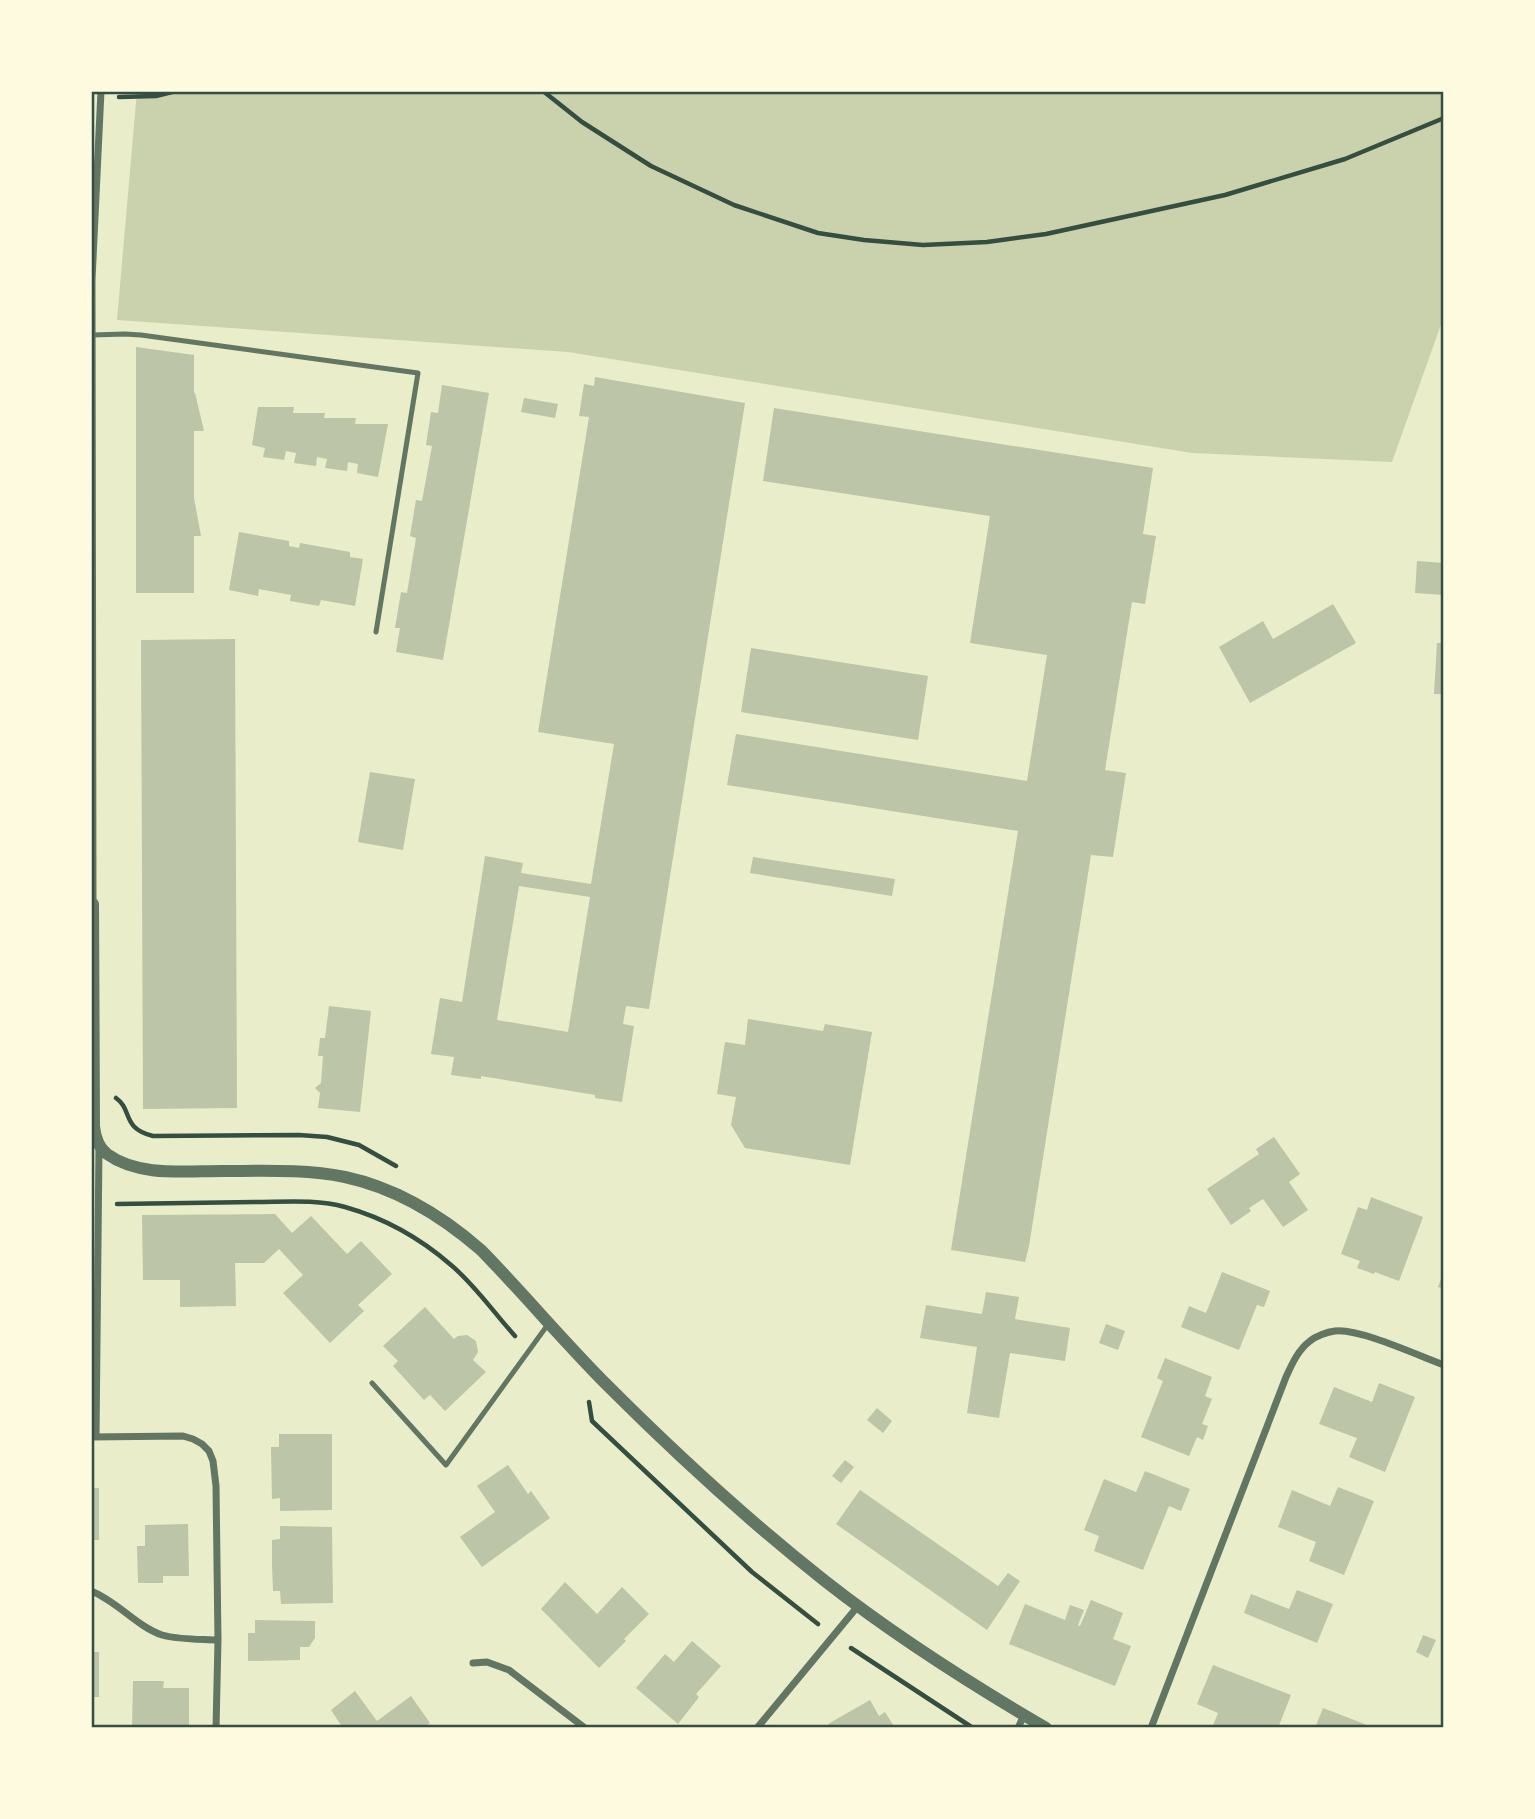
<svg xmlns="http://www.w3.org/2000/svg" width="1535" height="1819" viewBox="0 0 1535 1819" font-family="Figtree,sans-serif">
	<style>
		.green { fill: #cad2ad }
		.building { fill: #bcc5a7; fill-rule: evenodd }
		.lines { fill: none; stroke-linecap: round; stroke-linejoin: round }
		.path { stroke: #344e41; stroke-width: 4.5 }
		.service { stroke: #617663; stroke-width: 5 }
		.minor { stroke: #617663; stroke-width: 7 }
		.tertiary { stroke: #617663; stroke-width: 12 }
		.neatline { fill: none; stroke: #344e41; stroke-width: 2.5 }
	</style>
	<rect width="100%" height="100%" fill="#e9edc9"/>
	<path class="green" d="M137,91H1444V316L1392,462L1192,453L568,352L117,320Z"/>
	<path class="building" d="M136,347L194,355V393H195L204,431H194V498L201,536H194V593H136Z
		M595,377L745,403L649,1009L626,1006L623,1024L634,1026L622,1102L595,1098V1095L481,1076V1079L451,1075L454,1057L431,1054L440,998L462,1002L485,856L523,863L521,873L591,884L614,744L538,732L589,417L579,416L584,384L594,386ZM519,886L590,897L568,1032L497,1020Z
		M442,385L489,393L443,660L396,652L400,628H395L401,592L407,593L416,538L410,536L416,500L422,501L432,446L426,445L431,412L438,413Z
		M524,398L558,404L555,418L521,412Z
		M258,407H294L293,413H325L324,418H356L355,424H388L378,477L357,473L358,464L348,462L347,471L325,468L327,459L317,457L316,466L294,463L296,453L286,451L284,460L263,457L265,448L252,445Z
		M774,408L1153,468L1143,534L1156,536L1145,604L1132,602L1105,770L1126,773L1113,857L1091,855L1029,1246L1025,1262L951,1250L1018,831L727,785L736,734L1027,781L1047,655L970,643L990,516L763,481Z
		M239,532L289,541V546L299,548L300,543L350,552V557L363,559L355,606L321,600L319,606L290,601L291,595L259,589L258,596L229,590Z
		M1417,561L1444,563V595L1415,593Z
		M1333,604L1356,643L1250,703L1219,647L1263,621L1273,639Z
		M235,639L237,1108L143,1109L141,640Z
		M1437,643H1444V694H1434Z
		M751,648L928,676L918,740L741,712Z
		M370,772L415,779L403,850L358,842Z
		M753,857L895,879L892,896L750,873Z
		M329,1006L371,1011L360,1112L318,1108L320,1093L315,1088L321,1083L323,1056H318L320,1038H325Z
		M748,1019L823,1031L825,1024L872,1032L850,1165L745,1148L731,1125L736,1097L717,1094L725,1042L745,1045Z
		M1274,1137L1300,1174L1289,1182L1308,1210L1283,1227L1263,1199L1249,1208L1251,1211L1231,1225L1207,1189L1259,1154L1256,1149Z
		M1371,1197L1423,1217L1399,1281L1375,1272L1374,1274L1357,1268L1360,1261L1341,1254L1358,1207L1367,1210Z
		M275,1214L292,1233L311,1216L347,1254L361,1241L392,1274L358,1305L364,1311L330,1343L283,1293L303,1275L279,1249L264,1263H235L236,1306L180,1307V1280H143L142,1215Z
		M1444,1271V1289L1438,1287Z
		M1222,1272L1270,1291L1264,1307L1257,1305L1239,1350L1181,1327L1189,1306L1206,1313Z
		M986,1292L1019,1297L1015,1319L1070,1328L1065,1361L1010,1353L999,1418L967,1413L977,1347L920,1338L926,1305L982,1314Z
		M425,1307L454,1339L458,1336L467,1335L476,1341L478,1352L473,1360L486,1372L445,1411L430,1395L424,1400L393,1366L398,1361L383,1346Z
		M1106,1324L1125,1331L1118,1350L1099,1343Z
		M1165,1358L1212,1377L1205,1396L1212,1399L1202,1424L1208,1426L1203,1440L1197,1437L1189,1456L1141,1437L1163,1381L1157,1378Z
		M1379,1383L1415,1397L1385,1472L1349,1457L1357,1438L1319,1424L1334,1387L1372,1402Z
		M877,1408L892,1421L883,1433L867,1420Z
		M279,1434H332V1510L280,1511V1498L272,1499L271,1447H279Z
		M845,1460L854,1467L841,1483L832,1476Z
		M508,1465L528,1494L531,1491L550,1518L482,1567L460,1537L495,1512L477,1486Z
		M1145,1471L1190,1489L1181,1511L1169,1506L1143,1570L1094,1551L1099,1536L1084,1530L1104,1479L1136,1492Z
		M1338,1487L1374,1501L1344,1575L1309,1561L1316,1542L1278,1527L1292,1490L1330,1506Z
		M91,1488H99V1540H91Z
		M860,1490L998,1586L1008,1573L1020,1581L987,1630L836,1524Z
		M188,1524L189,1576H163V1583H138L137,1546H145V1525Z
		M280,1526L332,1527L333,1603L281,1604L280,1591H273L272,1566V1540L280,1539Z
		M565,1582L597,1614L622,1587L649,1614L624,1639L626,1641L599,1668L541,1609Z
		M1297,1590L1333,1604L1317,1643L1244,1613L1251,1594L1289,1609Z
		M1091,1600L1123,1613L1113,1639L1131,1646L1115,1686L1009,1644L1025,1604L1065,1620L1070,1605L1084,1610L1078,1625L1080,1626Z
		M255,1620L315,1621V1638L309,1647H300V1660L248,1661V1633H255Z
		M1423,1635L1436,1640L1428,1658L1416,1652Z
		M692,1641L721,1666L696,1694L699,1697L678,1724L636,1688L665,1654L674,1662Z
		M91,1652H99V1697H91Z
		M1213,1665L1291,1695L1278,1728H1212L1218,1713L1197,1704Z
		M133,1681H164L163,1688H189V1728H132Z
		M355,1691L377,1721L411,1696L430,1723L424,1728H343L331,1710Z
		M870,1700L879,1716L885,1712L895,1728H830L828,1724Z
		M1323,1708L1362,1723L1373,1728H1315Z"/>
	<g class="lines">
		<path class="path" d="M543,91L582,122L651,166L734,205L818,233L864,240L923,245L987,242L1046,234L1225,195L1345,159L1444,118
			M119,97L156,96L176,91
			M116,1098C133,1110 121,1128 153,1136L299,1135L327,1137L359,1145L396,1166
			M117,1204C163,1203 209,1203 255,1202C284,1202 316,1199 345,1207C384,1218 420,1238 451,1265C475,1285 494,1313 515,1336
			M589,1402L592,1421L752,1572L818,1624
			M851,1648L973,1728"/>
		<path class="service" d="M92,335L125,334L141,335L418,373L376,632
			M372,1383L446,1465L549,1323"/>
		<path class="minor" d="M93,904L92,280L101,91
			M91,1437L183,1436L193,1439L202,1444L209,1451L213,1461L216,1486L218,1640L216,1728
			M96,1437L99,1147
			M91,1591C117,1601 136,1626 162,1635C180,1640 200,1639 218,1640
			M473,1663L487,1662L509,1670L585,1728
			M757,1728L858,1606
			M1018,1728L1024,1715
			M1151,1728L1286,1377C1292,1364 1298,1350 1310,1341C1316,1336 1327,1332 1335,1331C1359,1328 1419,1356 1444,1365"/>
		<path class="tertiary" d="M91,904H93L94,1126C95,1137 98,1147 107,1154C139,1177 185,1171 222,1171C263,1171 305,1169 345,1177C396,1188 442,1216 481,1250C524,1294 564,1342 608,1386C676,1454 749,1521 825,1581C895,1636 969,1683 1046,1728"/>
	</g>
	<rect width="1535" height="1819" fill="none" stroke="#fefae0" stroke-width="186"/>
	<rect x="93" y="93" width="1349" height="1633" class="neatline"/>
</svg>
